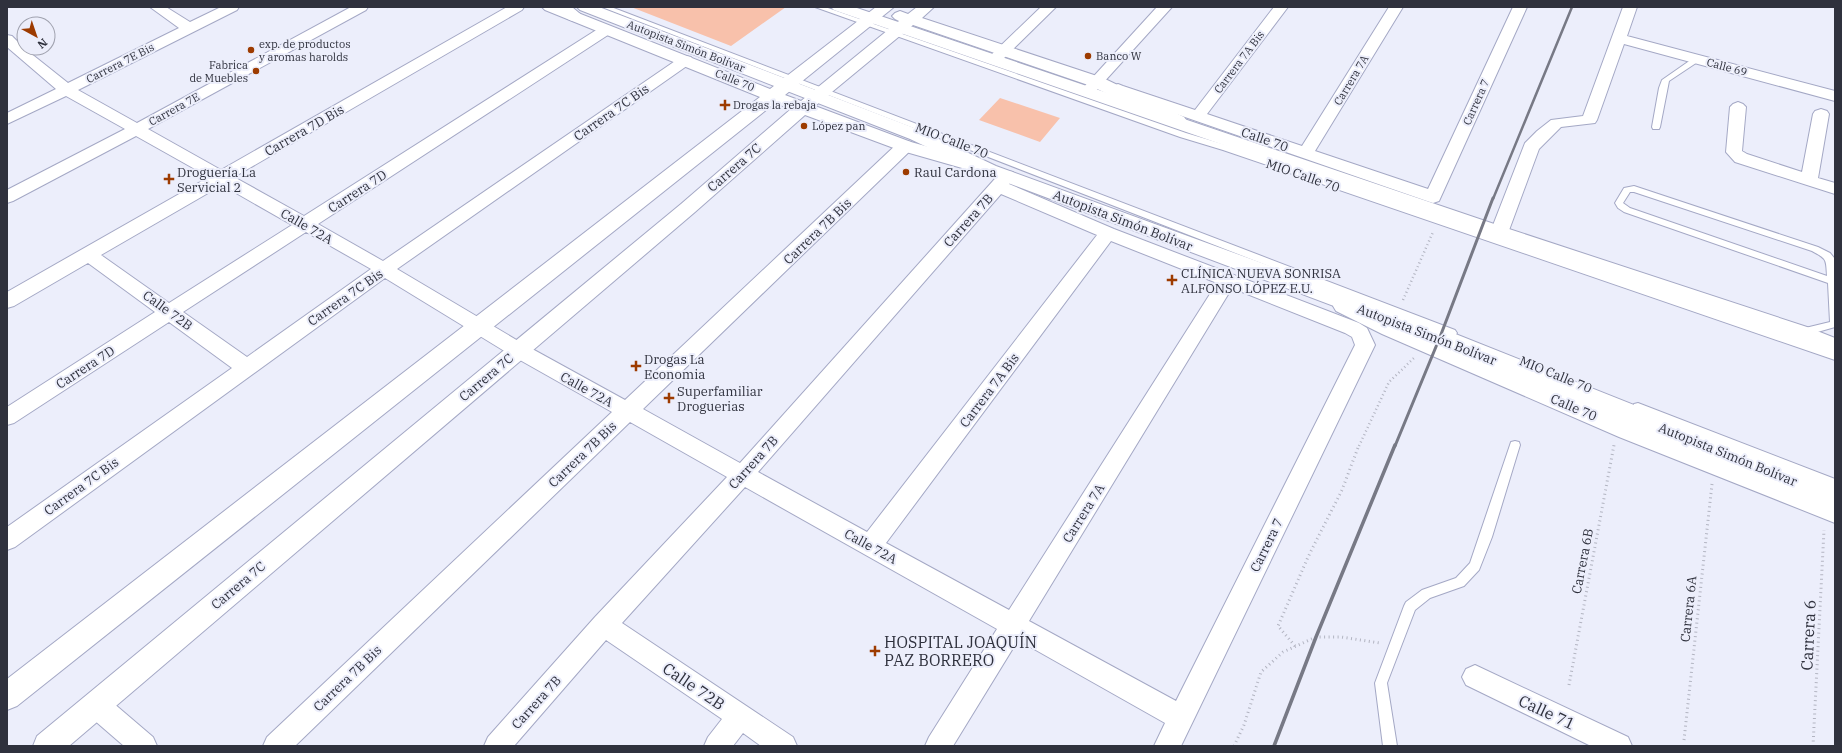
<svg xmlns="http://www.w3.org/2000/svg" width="1842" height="753" viewBox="0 0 1842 753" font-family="'IBM Plex Serif',serif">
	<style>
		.green { fill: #f8c1ab }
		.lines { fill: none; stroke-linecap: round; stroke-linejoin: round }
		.lane-casing { stroke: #a4a8c5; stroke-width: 2 }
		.street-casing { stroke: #a4a8c5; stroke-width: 2 }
		.secondary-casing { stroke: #a4a8c5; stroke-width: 2 }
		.highway-casing { stroke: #a4a8c5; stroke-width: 2 }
		.path-far1 { stroke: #b2b4c1; stroke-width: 2.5; stroke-dasharray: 1 3; stroke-linecap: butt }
		.path { stroke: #b2b4c1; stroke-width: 3; stroke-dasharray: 1 3.5; stroke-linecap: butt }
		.lane { fill: #fff; fill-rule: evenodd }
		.street { fill: #fff; fill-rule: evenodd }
		.secondary { fill: #fff; fill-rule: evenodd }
		.highway { fill: #fff; fill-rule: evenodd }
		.rail-far2 { stroke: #777985; stroke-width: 2.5 }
		.rail-far1 { stroke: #777985; stroke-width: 3 }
		.rail { stroke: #777985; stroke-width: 3.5 }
		.poi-dot { fill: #9d3b00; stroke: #eceefb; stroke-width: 1.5 }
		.labels { text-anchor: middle; stroke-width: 4; stroke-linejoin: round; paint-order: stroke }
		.far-poi-label { font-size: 11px; fill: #2f313d; stroke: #eceefb; text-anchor: start }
		.far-street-label { font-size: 11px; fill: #2f313d; stroke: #eceefb }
		.street-label { font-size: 13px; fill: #2f313d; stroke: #eceefb }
		.poi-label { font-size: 13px; fill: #2f313d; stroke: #eceefb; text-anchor: start }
		.near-street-label { font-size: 16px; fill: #2f313d; stroke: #eceefb }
		.near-poi-label { font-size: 16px; fill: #2f313d; stroke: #eceefb; text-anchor: start }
	</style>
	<rect width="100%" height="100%" fill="#eceefb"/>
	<path class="green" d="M631,7H786L731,46Z
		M1000,98L1060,118L1040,142L979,120Z"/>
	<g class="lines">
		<g class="lane-casing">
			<path id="lane" d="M602,7H611L1455,330L1457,333L1455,336H1449Z
				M815,7H825L1186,133L1229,146L1835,352V360L1223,150L1180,137Z
				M1695,57H1698L1702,59L1669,81L1660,127L1659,129H1653L1652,127L1659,88L1662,80Z
				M1634,186L1818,247L1830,253L1835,259V327L1800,337L1795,333L1797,330L1830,322L1828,283L1624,212L1618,208L1615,203L1624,188ZM1630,192H1634L1812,251C1827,259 1826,259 1827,276L1630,208L1623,203Z
				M1638,403L1835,479V489L1634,410L1633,407L1634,404Z
				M1515,441L1519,442L1520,445L1492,537L1479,570L1464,586L1430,598L1415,610L1387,683L1397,746H1383L1375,683L1404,606L1406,602L1422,590L1456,578L1470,563L1510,445L1511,442Z"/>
		</g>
		<g class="street-casing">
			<path id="street" d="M150,7H166L190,22L221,7H239L237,10L78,90L137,123L351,7H368L366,10L148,129L221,170L507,7H524L522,10L234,177L304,216L601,27H611L613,30L611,33L318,224L383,261L681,57L686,56L691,57L693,60L691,63L397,269L525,345L625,400L899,142L905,141L911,142L913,146L911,150L643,409L740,463L1001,172L1007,171L1013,172L1015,176L1009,184L1114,229L1359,323L1367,328L1375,345L1181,746H1154L1165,723L1018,640L953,746H925L929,737L997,629L745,487L622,623L793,737L797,746H761L743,733L733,746H704L708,737L722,719L606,640L514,746H484L488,737L595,617L727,477L630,422L295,746H263L267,737L612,412L511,355L385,278L15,547L7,550V527L232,368L169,322L14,423L7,425V407L155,312L88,263L14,306L7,308V292L209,177L136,136L13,201L7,203V190L125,129L66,96L7,124V113L56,89L7,47V35L12,36L24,48L68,83L179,28ZM222,185L292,225L169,303L101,255ZM1001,194L1097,235L867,532L758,472ZM306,232L371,269L247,357L183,312ZM1111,241L1217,283L1009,610L886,543ZM1232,288L1345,333L1352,337L1355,345L1176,701L1029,621Z
				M1041,7H1056L1000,62H990L988,59L990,56Z
				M1157,7H1172L1093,94L1088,96L1083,94L1080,91L1083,88Z
				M1274,7H1288L1207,114L1302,146L1389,7H1403L1315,151L1428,189L1513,7H1527L1439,201L1433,203L1427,201L1113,92L1110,89L1113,86L1118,84L1123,86L1195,110Z
				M1623,7H1637L1627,36L1835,91V101L1624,44L1597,120L1595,123L1561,127L1539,149L1508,233L1505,237L1499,239L1493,237L1490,233L1525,143L1537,131L1551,120L1583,116Z
				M1738,102L1743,104L1746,107L1742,151L1747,154L1802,172L1813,114L1815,111L1821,109L1827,111L1829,114L1818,178L1835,183V194L1735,162L1726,152L1730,107L1733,104Z
				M1475,665L1628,737L1632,746H1591L1466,685L1462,677L1466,669Z
				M96,693L105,696L153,737L157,746H124L87,714L83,705L87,696Z"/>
		</g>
		<g class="secondary-casing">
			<path id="secondary" d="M542,7H563L770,89L876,7H894L785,95L801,101L899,21L895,19L892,16L895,13L900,11L908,14L917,7H934L922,18L1103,78L1184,117L1187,121L1184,125L1178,126L1172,125L1091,86L913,25L815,106L911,142L989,164L992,168L989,172L983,174L899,150L805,115L695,212L69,746H33L37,736L681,204L791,109L775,103L17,706L7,710V679L760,97L545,10Z
				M1343,299L1396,324L1635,423L1835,502V523L1619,437L1382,334L1336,311L1333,306L1336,301Z"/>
		</g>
		<g class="highway-casing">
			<path id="highway" d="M555,7H572L585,18L582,21C572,24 561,16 555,7Z
				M577,7H599L922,131L996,166L1448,331L1835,485V506L1432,343L984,174L910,139L580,10Z
				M831,7H854L1506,228L1807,327L1835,338V355L1793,339L1492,238L834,10Z"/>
		</g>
		<path class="path-far1" d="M1403,300L1433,232
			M1359,446L1389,382L1414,358"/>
		<path class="path" d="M1295,646L1278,626L1308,557L1342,490L1359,445
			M1569,685L1614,445
			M1684,740L1712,484
			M1234,746L1244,725L1261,672L1283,652L1316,637H1341L1380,643
			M1813,746L1824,530"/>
		<use href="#lane" class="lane"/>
		<use href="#street" class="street"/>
		<use href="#secondary" class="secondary"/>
		<use href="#highway" class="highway"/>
		<path class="rail-far2" d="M1493,199L1572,7"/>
		<path class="rail-far1" d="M1395,446L1440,337L1493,198"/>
		<path class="rail" d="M1274,746L1316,637L1395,445"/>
	</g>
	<g class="poi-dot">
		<circle cx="251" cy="50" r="4"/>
		<circle cx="1088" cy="56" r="4"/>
		<circle cx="256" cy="71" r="4"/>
		<path d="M723 99h4v4h4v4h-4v4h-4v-4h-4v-4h4z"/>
		<circle cx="804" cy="126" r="4"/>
		<circle cx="906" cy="172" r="4"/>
		<path d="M167 173h4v4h4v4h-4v4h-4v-4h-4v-4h4z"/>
		<path d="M1170 274h4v4h4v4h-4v4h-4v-4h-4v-4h4z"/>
		<path d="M634 360h4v4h4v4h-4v4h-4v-4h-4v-4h4z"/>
		<path d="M667 392h4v4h4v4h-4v4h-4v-4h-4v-4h4z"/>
		<path d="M873 645h4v4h4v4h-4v4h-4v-4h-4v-4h4z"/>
	</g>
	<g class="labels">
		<g class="far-poi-label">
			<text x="259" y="48">exp. de productos<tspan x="259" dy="13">y aromas harolds</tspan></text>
			<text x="1096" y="60">Banco W</text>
			<text x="248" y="69" text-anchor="end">Fabrica<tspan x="248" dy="13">de Muebles</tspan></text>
			<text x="733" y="109">Drogas la rebaja</text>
			<text x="812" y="130">López pan</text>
		</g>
		<g class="far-street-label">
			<text transform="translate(686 46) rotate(21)" y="4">Autopista Simón Bolívar</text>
			<text transform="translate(1239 62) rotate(-53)" y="4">Carrera 7A Bis</text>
			<text transform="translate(120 63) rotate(-27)" y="4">Carrera 7E Bis</text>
			<text transform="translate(1727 67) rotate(15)" y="4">Calle 69</text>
			<text transform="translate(735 80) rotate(22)" y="4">Calle 70</text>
			<text transform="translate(1351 80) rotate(-59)" y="4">Carrera 7A</text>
			<text transform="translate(1476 102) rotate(-66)" y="4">Carrera 7</text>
			<text transform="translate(174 109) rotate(-29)" y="4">Carrera 7E</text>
		</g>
		<g class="street-label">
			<text transform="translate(611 112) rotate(-35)" y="5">Carrera 7C Bis</text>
			<text transform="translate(304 130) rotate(-30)" y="5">Carrera 7D Bis</text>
			<text transform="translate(1265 139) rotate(19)" y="5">Calle 70</text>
			<text transform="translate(952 140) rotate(21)" y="5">MIO Calle 70</text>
			<text transform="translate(734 167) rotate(-41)" y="5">Carrera 7C</text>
			<text transform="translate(1303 175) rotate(19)" y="5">MIO Calle 70</text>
			<text transform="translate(357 191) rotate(-33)" y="5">Carrera 7D</text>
			<text transform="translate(968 220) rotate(-48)" y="5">Carrera 7B</text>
			<text transform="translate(1123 220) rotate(21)" y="5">Autopista Simón Bolívar</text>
			<text transform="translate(307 226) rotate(30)" y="5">Calle 72A</text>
			<text transform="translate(817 231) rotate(-44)" y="5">Carrera 7B Bis</text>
			<text transform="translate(345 297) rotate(-35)" y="5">Carrera 7C Bis</text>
			<text transform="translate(168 310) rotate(36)" y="5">Calle 72B</text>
			<text transform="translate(1427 334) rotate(21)" y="5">Autopista Simón Bolívar</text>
			<text transform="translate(85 367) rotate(-33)" y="5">Carrera 7D</text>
			<text transform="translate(1556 374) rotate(22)" y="5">MIO Calle 70</text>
			<text transform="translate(486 377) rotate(-40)" y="5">Carrera 7C</text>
			<text transform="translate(587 389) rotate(29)" y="5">Calle 72A</text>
			<text transform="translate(989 390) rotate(-53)" y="5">Carrera 7A Bis</text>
			<text transform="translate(1574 407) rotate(23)" y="5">Calle 70</text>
			<text transform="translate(582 454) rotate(-44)" y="5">Carrera 7B Bis</text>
			<text transform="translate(1728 454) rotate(22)" y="5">Autopista Simón Bolívar</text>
			<text transform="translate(753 462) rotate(-48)" y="5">Carrera 7B</text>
			<text transform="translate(81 486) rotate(-36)" y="5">Carrera 7C Bis</text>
			<text transform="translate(1083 513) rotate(-58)" y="5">Carrera 7A</text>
			<text transform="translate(1266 545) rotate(-64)" y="5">Carrera 7</text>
			<text transform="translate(871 546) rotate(29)" y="5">Calle 72A</text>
			<text transform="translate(1582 561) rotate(-79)" y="5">Carrera 6B</text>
			<text transform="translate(238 585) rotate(-40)" y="5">Carrera 7C</text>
			<text transform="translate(1688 609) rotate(-84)" y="5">Carrera 6A</text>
			<text transform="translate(347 678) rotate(-44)" y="5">Carrera 7B Bis</text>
			<text transform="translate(536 702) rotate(-48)" y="5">Carrera 7B</text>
		</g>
		<g class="poi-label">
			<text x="177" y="177">Droguería La<tspan x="177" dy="15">Servicial 2</tspan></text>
			<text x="914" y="177">Raul Cardona</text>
			<text x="1181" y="278">CLÍNICA NUEVA SONRISA<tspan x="1181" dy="15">ALFONSO LÓPEZ E.U.</tspan></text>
			<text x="644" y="364">Drogas La<tspan x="644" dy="15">Economia</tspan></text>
			<text x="677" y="396">Superfamiliar<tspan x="677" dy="15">Droguerias</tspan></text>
		</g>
		<g class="near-street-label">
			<text transform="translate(1808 635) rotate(-87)" y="6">Carrera 6</text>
			<text transform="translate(694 686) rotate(34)" y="6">Calle 72B</text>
			<text transform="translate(1547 712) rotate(25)" y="6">Calle 71</text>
		</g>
		<g class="near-poi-label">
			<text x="884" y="648">HOSPITAL JOAQUÍN<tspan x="884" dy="18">PAZ BORRERO</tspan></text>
		</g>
	</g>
	<rect width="1842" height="753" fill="none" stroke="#2f313d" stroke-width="16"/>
	<g transform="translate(36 36) rotate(140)"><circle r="19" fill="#eceefb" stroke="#a0a2af"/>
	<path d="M0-3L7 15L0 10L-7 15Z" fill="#9d3b00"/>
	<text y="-6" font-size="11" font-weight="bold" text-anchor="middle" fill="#2f313d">N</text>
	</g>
</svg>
